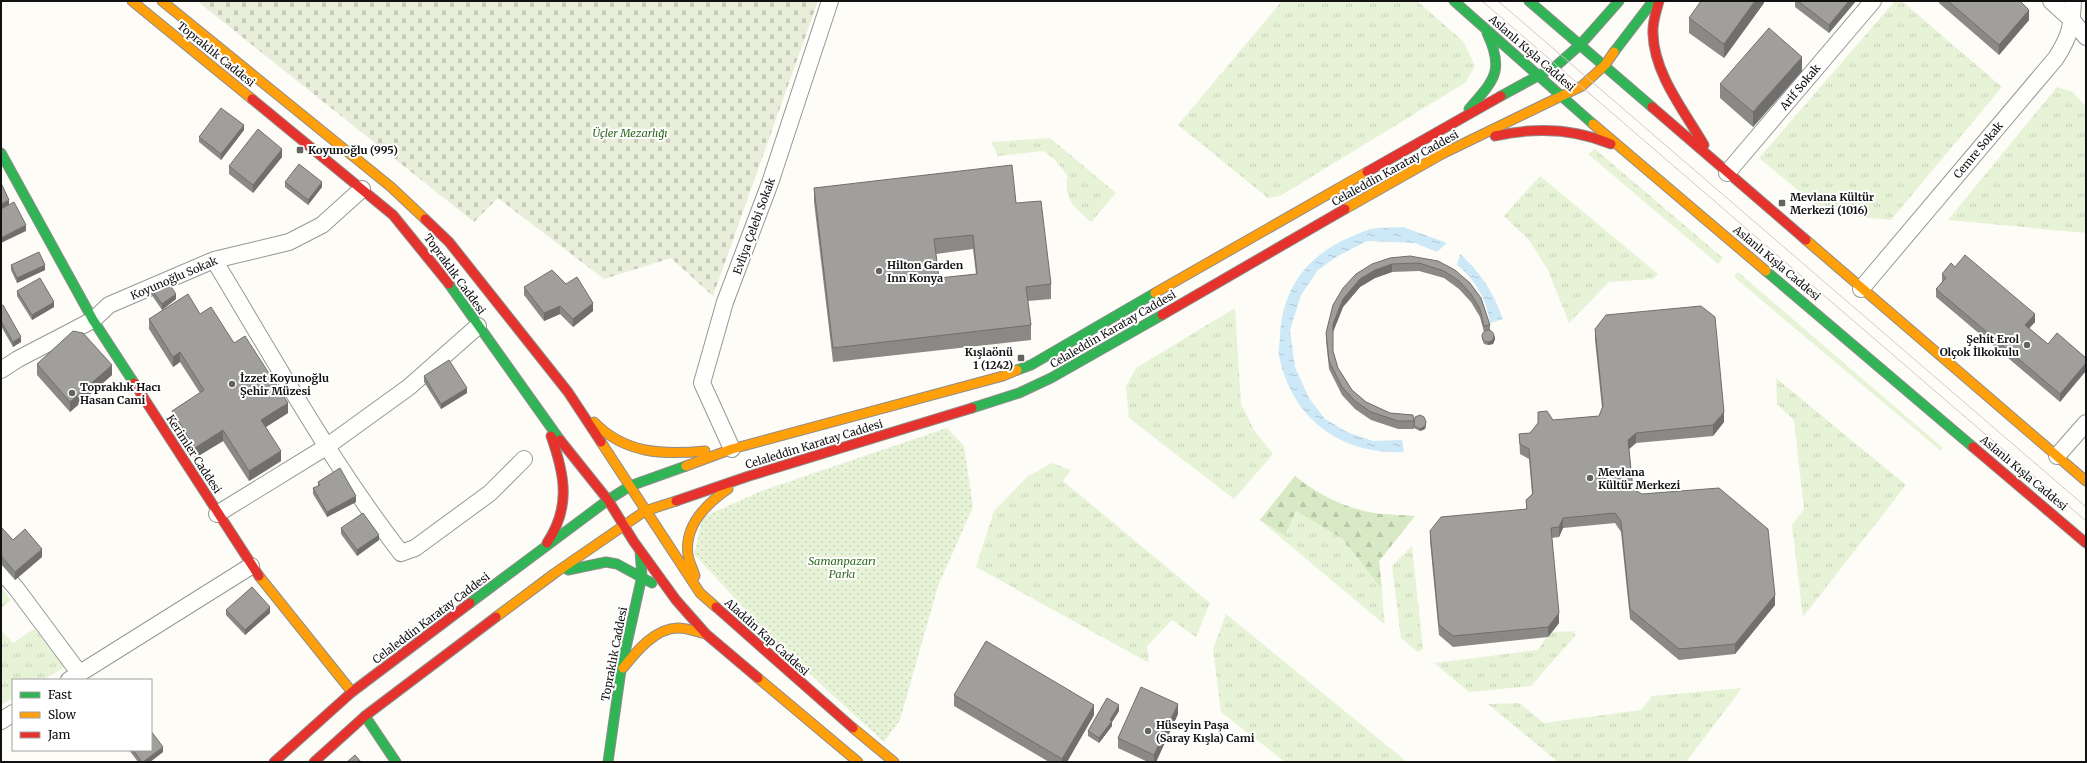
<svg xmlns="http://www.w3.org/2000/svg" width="2087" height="763" viewBox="0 0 2087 763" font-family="Merriweather,serif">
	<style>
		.grass { fill: url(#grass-tufts) }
		.forest { fill: url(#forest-firs) }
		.cemetery { fill: url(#cemetery-stones) }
		.park { fill: url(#park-dots) }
		.water { fill: url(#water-ripples) }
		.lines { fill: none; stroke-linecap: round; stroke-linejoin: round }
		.street-casing { stroke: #979795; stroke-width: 18 }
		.fast-casing { stroke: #8e8d8b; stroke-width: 11 }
		.slow-casing { stroke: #8e8d8b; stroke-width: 11 }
		.jam-casing { stroke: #8e8d8b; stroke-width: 11 }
		.street { stroke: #fffffe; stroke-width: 16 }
		.fast { stroke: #30b455; stroke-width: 9 }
		.slow { stroke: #ff9f0a; stroke-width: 9 }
		.jam { stroke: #e5322d; stroke-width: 9 }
		.tram { stroke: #d9c6c7; stroke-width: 1 }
		.wall { fill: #8a8986; fill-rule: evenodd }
		.shaded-wall { fill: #716f6d }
		.building { fill: #a19f9c; stroke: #716f6d; fill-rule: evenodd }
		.poi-dot { fill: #646362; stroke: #fff; stroke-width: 1.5 }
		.labels { text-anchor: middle; stroke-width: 4; stroke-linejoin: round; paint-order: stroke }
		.street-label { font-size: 11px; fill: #111; stroke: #fff }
		.park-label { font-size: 11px; font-style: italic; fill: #2f6b1f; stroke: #fff }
		.poi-label { font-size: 11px; font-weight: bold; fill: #111; stroke: #fff; text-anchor: start }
	</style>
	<defs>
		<pattern id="grass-tufts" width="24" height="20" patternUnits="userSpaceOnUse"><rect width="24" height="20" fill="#e7f3d7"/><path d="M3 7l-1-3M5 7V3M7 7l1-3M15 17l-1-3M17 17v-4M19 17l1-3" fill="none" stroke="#c5cfb8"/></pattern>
		<pattern id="forest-firs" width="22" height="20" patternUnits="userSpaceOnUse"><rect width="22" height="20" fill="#d8eac5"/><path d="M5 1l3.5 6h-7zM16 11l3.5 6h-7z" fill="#b8c8a8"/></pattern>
		<pattern id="cemetery-stones" width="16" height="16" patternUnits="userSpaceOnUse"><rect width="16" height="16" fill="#e9eedb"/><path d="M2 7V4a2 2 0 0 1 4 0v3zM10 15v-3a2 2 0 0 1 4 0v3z" fill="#c7cbbb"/></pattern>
		<pattern id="park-dots" width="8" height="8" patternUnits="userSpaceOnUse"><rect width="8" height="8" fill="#e7f3d7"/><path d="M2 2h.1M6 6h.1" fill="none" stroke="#c5cfb8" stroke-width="1.8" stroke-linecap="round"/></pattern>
		<pattern id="water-ripples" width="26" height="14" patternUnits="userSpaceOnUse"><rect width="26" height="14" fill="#cde8f7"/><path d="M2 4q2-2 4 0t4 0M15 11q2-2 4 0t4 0" fill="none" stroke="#afc6d3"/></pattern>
	</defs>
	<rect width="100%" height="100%" fill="#fdfcf7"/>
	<path class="grass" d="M1282,1H1417L1463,41L1475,66L1465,83L1280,196L1268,198L1178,125Z
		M1895,1H1902L2002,87L1891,220L1825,213L1759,158Z
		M2057,87L2073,92L2086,107V233L1948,220Z
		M1050,138L1116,193L1091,222C1072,204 1065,202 1067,175L1054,159L1044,151L998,156L991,142Z
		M1595,149L1723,258L1718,264L1588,154Z
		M1540,176L1658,274L1654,279L1609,282L1569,323L1548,270L1529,240L1504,216Z
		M1738,272L1943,448L1941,451L1734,277Z
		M1235,308L1241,404L1254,430L1273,454L1234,499L1129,418L1126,387L1136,368Z
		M1776,378L1906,485L1803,617L1792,525L1804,509L1794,420L1777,404Z
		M1052,463L1071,470L1063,481L1210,603L1196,637L1172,620L1147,646L1149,663L976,567L994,511L1027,477Z
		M1295,476C1318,495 1350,511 1381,514C1392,515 1404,515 1415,516L1379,561L1385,625L1260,520Z
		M1412,546L1423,649L1418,652L1401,638L1392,566Z
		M1,587L11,600L1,608Z
		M1226,614L1407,762H1285L1221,712L1213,649Z
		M34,629L65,667L43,680H13V698L1,705V630L13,643Z
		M1574,631L1575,636L1531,686L1469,692L1434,663L1538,650L1550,632Z
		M1742,688L1686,762H1558L1488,704L1519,703L1544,723L1641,710L1652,696Z"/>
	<path class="forest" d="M1295,476C1318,495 1350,511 1381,514C1392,515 1404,515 1415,516L1379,561L1382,589L1342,538L1296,511L1285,535L1260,520Z"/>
	<path class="cemetery" d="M197,1H818L713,296L671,258L604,279L498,198L474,222Z"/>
	<path class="park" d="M947,428L964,446L973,507L938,586L900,720L884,742L827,690L767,633L694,554L703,517L764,490Z"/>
	<path class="water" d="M1403,227L1447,243L1437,252L1415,243L1367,241L1338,256L1318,270L1301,295L1290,330L1295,367L1309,398L1325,419L1347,432L1373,441L1402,440L1404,452C1341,455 1292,419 1279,356C1278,350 1280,342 1280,335C1283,287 1308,254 1353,236C1358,234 1364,231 1370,229C1381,227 1393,228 1403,227Z
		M1460,254C1482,274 1493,292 1503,319L1490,323C1487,300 1475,279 1457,265Z"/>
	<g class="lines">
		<g class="street-casing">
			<path id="street" d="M2051,1L2072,20L2086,37
				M1727,173L1873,1
				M214,260C274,359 330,461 401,553L415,548L490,493L524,459
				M1861,289L2056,58C2070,36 2072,26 2073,1
				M1,370L18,359L93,320L109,305L214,260L289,242L322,225L362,189
				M732,449L702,383L725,302L770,183L830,1
				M2057,456L2086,423
				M217,514L326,447L409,387L478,326
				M1,571L16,588L80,674
				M69,680L251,566
				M1,721L13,713"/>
		</g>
		<g class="fast-casing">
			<path id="fast" d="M1454,1L1593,124
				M1529,1L1652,107
				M1614,52L1653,1
				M1501,96L1556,66L1581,44L1619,1
				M1469,109C1494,80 1505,71 1487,33
				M1,153L93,320L134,383
				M1766,271L1973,447
				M449,284L560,440
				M1017,370L1031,365L1155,293
				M972,408L1019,393L1051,378L1162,315
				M568,570L606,562L617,564L652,583
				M470,603L608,500L630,486L686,466
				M365,716L396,762
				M608,762L621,670L642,576L640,551"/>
		</g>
		<g class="slow-casing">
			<path id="slow" d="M132,1L252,99
				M162,1L391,187L425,219
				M1593,124L1766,271
				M1345,209L1442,154L1582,86L1605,65L1614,52
				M1806,240L2086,481
				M1155,293L1367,172
				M594,422C625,454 663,455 705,451
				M601,442L700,593L716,607
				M686,466L732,449L1003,376L1017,370
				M259,576L352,692
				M695,576C693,569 689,562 688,555C684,526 706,504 728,489
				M496,617L555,573L645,511L676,501
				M623,668C636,652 655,628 678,628C688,628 697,632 706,634
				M758,678L858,762
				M853,728L894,762"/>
		</g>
		<g class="jam-casing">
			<path id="jam" d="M1659,1C1656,12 1652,23 1653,34C1654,74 1685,112 1704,145
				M252,99L393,215L449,284
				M1652,107L1806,240
				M1495,136C1535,127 1573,128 1611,144
				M1367,172L1501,96
				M425,219L449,242L568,392L601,442
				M1162,315L1345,209
				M134,383L259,576
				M560,440L608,500L634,542L676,600L706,634L758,678
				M1973,447L2086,543
				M676,501L749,476L972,408
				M547,543C571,507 565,475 551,436
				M716,607L853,728
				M274,762L352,692L470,603
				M314,762L365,716L496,617"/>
		</g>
		<use href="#street" class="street"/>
		<use href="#fast" class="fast"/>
		<use href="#slow" class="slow"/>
		<use href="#jam" class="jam"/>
		<path class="tram" d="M1482,1L2086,521
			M1498,1L2086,507"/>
	</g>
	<path class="wall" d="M1764,1V3L1724,58L1689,33V18Z
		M1795,1H1856L1829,33L1795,7Z
		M1939,1H2020L2029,20L1999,55L1939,3Z
		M1802,71L1753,127L1720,98V84Z
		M244,130L221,160L199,142V137Z
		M282,157L253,193L229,174V166Z
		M285,182L322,187L308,205L285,187Z
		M814,188L1016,203L1051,284V299L1028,301L1031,325V340L833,362L814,202ZM973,249L976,274L939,278L936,254Z
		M1438,261L1470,283L1490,325V330L1495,339L1493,344L1488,345L1484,344L1482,339V336L1484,332L1480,317L1471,302L1459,289L1444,278L1419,271L1392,272L1375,278L1360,287L1343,307L1333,332V351L1338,368L1352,390L1366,402L1390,413L1413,415L1414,422L1426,425L1425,429L1420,431L1414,428V429H1398L1371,420L1355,409L1342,395L1329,369L1326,340V333L1333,305L1372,264Z
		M11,265L45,270L17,283L11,270Z
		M1955,267L2035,322L2029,328L2048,344L2086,358L2060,402L1936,297V289L1942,282V274Z
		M524,287L593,311L573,327L560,314L544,321L524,295Z
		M151,289L176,299L162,310L151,294Z
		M17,291L54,307L32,320L17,296Z
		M1,306L21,342L13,347L1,326Z
		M200,314L234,343L288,413L266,427L281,461L249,481L223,441L195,458L172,421V411L200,393L180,362L173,367L149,329V319Z
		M1595,329L1724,422L1713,436L1636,443L1629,449L1633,489L1775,605L1735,654L1679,660L1630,619L1621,532L1615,523L1563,528L1559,537L1552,538L1559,623L1548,637L1453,647L1439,635L1430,541V531L1526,509V500L1532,494L1529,459L1520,454L1519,434L1530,433L1538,424V412L1553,420L1599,416L1602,408L1595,340Z
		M37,364L112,375L70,412L37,375Z
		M424,376L467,393L441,409L424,382Z
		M318,482L356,502L327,517L313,494V488L318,486Z
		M1,527L13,540L42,557L15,580L1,564Z
		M341,528L379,540L357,556L341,534Z
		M226,610L270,613L245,635L226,615Z
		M954,695L1094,715L1067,762H1049L954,706Z
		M1119,711L1112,722V726L1099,743L1088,736V731Z
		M1178,714L1156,762H1148L1118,748V738Z
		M129,750H151L163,752L150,762H138Z"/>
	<path class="shaded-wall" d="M1755,1H1764V3L1724,58V44Z
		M1849,1H1856L1829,33V25Z
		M2029,10V20L1999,55V45Z
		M1802,57V71L1753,127V112Z
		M244,125V130L221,160V154Z
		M282,149V157L253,193V185Z
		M322,182V187L308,205V200Z
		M9,200V205L1,209V204Z
		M26,225V231L1,243V238Z
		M1392,264V272L1375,278L1360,287L1343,307L1333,332V324L1343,299L1360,279L1375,270Z
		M45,265V270L17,283V278Z
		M176,294V299L162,310V304Z
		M54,302V307L32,320V315Z
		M593,303V311L573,327V319Z
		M560,306V314L544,321V313Z
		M2035,314V322L2025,333V325Z
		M1495,336V339L1493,344L1488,345V343Z
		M21,337V342L13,347V342Z
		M180,352V362L173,367V357Z
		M2086,363V371L2060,402V394Z
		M112,365V375L70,412V402Z
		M467,388V393L441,409V404Z
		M288,403V413L261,430V420Z
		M1724,412V422L1713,436V425Z
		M1426,422V425L1425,429L1420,431V429Z
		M223,430V441L195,458V448Z
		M1636,433V443L1628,450V440Z
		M281,451V461L249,481V471Z
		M356,496V502L327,517V512Z
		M1563,518V528L1559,537V527Z
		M379,535V540L357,556V550Z
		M42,549V557L15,580V572Z
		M1775,595V605L1735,654V644Z
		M270,607V613L245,635V630Z
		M1559,613V623L1548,637V627Z
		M1178,704V714L1156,762H1154V755Z
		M1094,705V715L1067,762H1062V759Z
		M1119,705V711L1112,722V726L1099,743V738Z
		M163,747V752L150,762H143Z"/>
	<path class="building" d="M1701,1H1755L1724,44L1689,18Z
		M1798,1H1849L1829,25Z
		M1948,1H2020L2029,10L1999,45Z
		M1769,28L1802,57L1753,112L1720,84Z
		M221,108L244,125L221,154L199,137Z
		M258,129L282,149L253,185L229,166Z
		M299,164L322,182L308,200L285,182Z
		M1012,165L1016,203L1041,201L1051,284L1026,287L1031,325L833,348L814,188ZM973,235L977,274L939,278L934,239Z
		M1,183L9,200L1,204Z
		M14,202L26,225L1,238V209Z
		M39,252L45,265L17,278L11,265Z
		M1965,255L2035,314L2025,325L2048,344L2057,333L2086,358V363L2060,394L1936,289L1946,278L1942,274L1951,263L1955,267Z
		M1410,256L1438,261L1455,270L1470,283L1481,298L1490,325L1484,326L1480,309L1471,294L1459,281L1444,271L1419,263L1392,264L1375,270L1360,279L1343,299L1333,324V351L1338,368L1352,390L1366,402L1390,413L1413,415L1414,421H1398L1371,412L1355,401L1342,387L1329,361L1326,333L1333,305L1343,288L1356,274L1372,264L1390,258Z
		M552,270L566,284L577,277L593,303L573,319L560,306L544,313L524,287Z
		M40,278L54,302L32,315L17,291Z
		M165,278L176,294L162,304L151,289Z
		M188,294L200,314L211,307L234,343L245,336L288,403L261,420L281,451L249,471L223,430L195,448L172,411L204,390L180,352L173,357L149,319Z
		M3,305L21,337L13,342L1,321V306Z
		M1701,306L1715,317L1724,412L1713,425L1636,433L1628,440L1633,489L1642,494L1719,488L1768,529L1775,595L1735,644L1679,649L1630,609L1621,521L1615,513L1563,518L1559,527L1551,528L1559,613L1548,627L1453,636L1439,625L1430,531L1441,517L1527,509L1526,500L1533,494L1529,449L1520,444L1519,434L1530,433L1538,423V412L1547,411L1553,420L1599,416L1603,406L1595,329L1606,315Z
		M1482 336a6 6 0 1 1 12 0a6 6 0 1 1-12 0Z
		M73,331L83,333L112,365L70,402L37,364Z
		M449,360L467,388L441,404L424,376Z
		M1420,415L1424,417L1426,422L1425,426L1420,429L1414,426L1415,417Z
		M340,468L356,496L327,512L313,488L320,485L318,482Z
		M363,513L379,535L357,550L341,528Z
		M1,527L13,540L25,529L42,549L15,572L1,556Z
		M252,587L270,607L245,630L226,610Z
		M986,641L1094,705L1062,759L954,695Z
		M1141,687L1178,704L1154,755L1118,738Z
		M1107,698L1119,705L1110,720L1112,721L1099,738L1088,731Z
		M151,731L163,747L143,762H142L133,750H151Z
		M355,755L361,762H347Z"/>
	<g class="poi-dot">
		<rect x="296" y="146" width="8" height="8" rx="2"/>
		<rect x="1778" y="199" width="8" height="8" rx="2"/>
		<circle cx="879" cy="271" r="4"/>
		<circle cx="2027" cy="345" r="4"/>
		<rect x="1017" y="354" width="8" height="8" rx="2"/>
		<circle cx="232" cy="384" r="4"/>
		<circle cx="72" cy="393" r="4"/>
		<circle cx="1590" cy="478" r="4"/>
		<circle cx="1148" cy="731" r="4"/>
	</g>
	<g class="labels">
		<g class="street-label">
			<text transform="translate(1532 53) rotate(41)" y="4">Aslanlı Kışla Caddesi</text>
			<text transform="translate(216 54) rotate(39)" y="4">Topraklık Caddesi</text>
			<text transform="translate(1800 87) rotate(-50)" y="4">Arif Sokak</text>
			<text transform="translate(1978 150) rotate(-50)" y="4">Cemre Sokak</text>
			<text transform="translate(1395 168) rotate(-29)" y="4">Celaleddin Karatay Caddesi</text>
			<text transform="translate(754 226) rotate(-70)" y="4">Evliya Çelebi Sokak</text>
			<text transform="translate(1777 263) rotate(40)" y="4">Aslanlı Kışla Caddesi</text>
			<text transform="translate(455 274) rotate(54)" y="4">Topraklık Caddesi</text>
			<text transform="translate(174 278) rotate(-23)" y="4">Koyunoğlu Sokak</text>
			<text transform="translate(1113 329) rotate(-30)" y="4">Celaleddin Karatay Caddesi</text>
			<text transform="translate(814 444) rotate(-17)" y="4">Celaleddin Karatay Caddesi</text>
			<text transform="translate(194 454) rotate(57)" y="4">Kerimler Caddesi</text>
			<text transform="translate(2024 473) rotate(40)" y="4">Aslanlı Kışla Caddesi</text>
			<text transform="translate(431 618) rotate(-37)" y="4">Celaleddin Karatay Caddesi</text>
			<text transform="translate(767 637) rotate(42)" y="4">Aladdin Kap Caddesi</text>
			<text transform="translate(614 654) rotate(-79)" y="4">Topraklık Caddesi</text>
		</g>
		<g class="park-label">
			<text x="630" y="137">Üçler Mezarlığı</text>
			<text x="842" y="565">Samanpazarı<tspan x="842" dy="13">Parkı</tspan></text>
		</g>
		<g class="poi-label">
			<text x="308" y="154">Koyunoğlu (995)</text>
			<text x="1790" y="201">Mevlana Kültür<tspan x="1790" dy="13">Merkezi (1016)</tspan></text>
			<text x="887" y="269">Hilton Garden<tspan x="887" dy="13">Inn Konya</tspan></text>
			<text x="2019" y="343" text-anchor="end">Şehit Erol<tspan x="2019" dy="13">Olçok İlkokulu</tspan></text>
			<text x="1013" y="356" text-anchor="end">Kışlaönü<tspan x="1013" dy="13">1 (1242)</tspan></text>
			<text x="240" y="382">İzzet Koyunoğlu<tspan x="240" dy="13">Şehir Müzesi</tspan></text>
			<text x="80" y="391">Topraklık Hacı<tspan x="80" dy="13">Hasan Cami</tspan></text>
			<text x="1598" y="476">Mevlana<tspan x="1598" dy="13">Kültür Merkezi</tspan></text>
			<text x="1156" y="729">Hüseyin Paşa<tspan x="1156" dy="13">(Saray Kışla) Cami</tspan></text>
		</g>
	</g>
	<rect width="2087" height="763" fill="none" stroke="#111111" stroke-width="4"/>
	<rect x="12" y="679" width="140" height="72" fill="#ffffff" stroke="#a0a0a0"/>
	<rect x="20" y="692" width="20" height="6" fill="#30b455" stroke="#a0a0a0"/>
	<text x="48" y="699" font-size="12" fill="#111111">Fast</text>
	<rect x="20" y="712" width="20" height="6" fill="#ff9f0a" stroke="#a0a0a0"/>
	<text x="48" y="719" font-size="12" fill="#111111">Slow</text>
	<rect x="20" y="732" width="20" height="6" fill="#e5322d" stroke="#a0a0a0"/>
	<text x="48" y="739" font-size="12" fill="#111111">Jam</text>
</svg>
